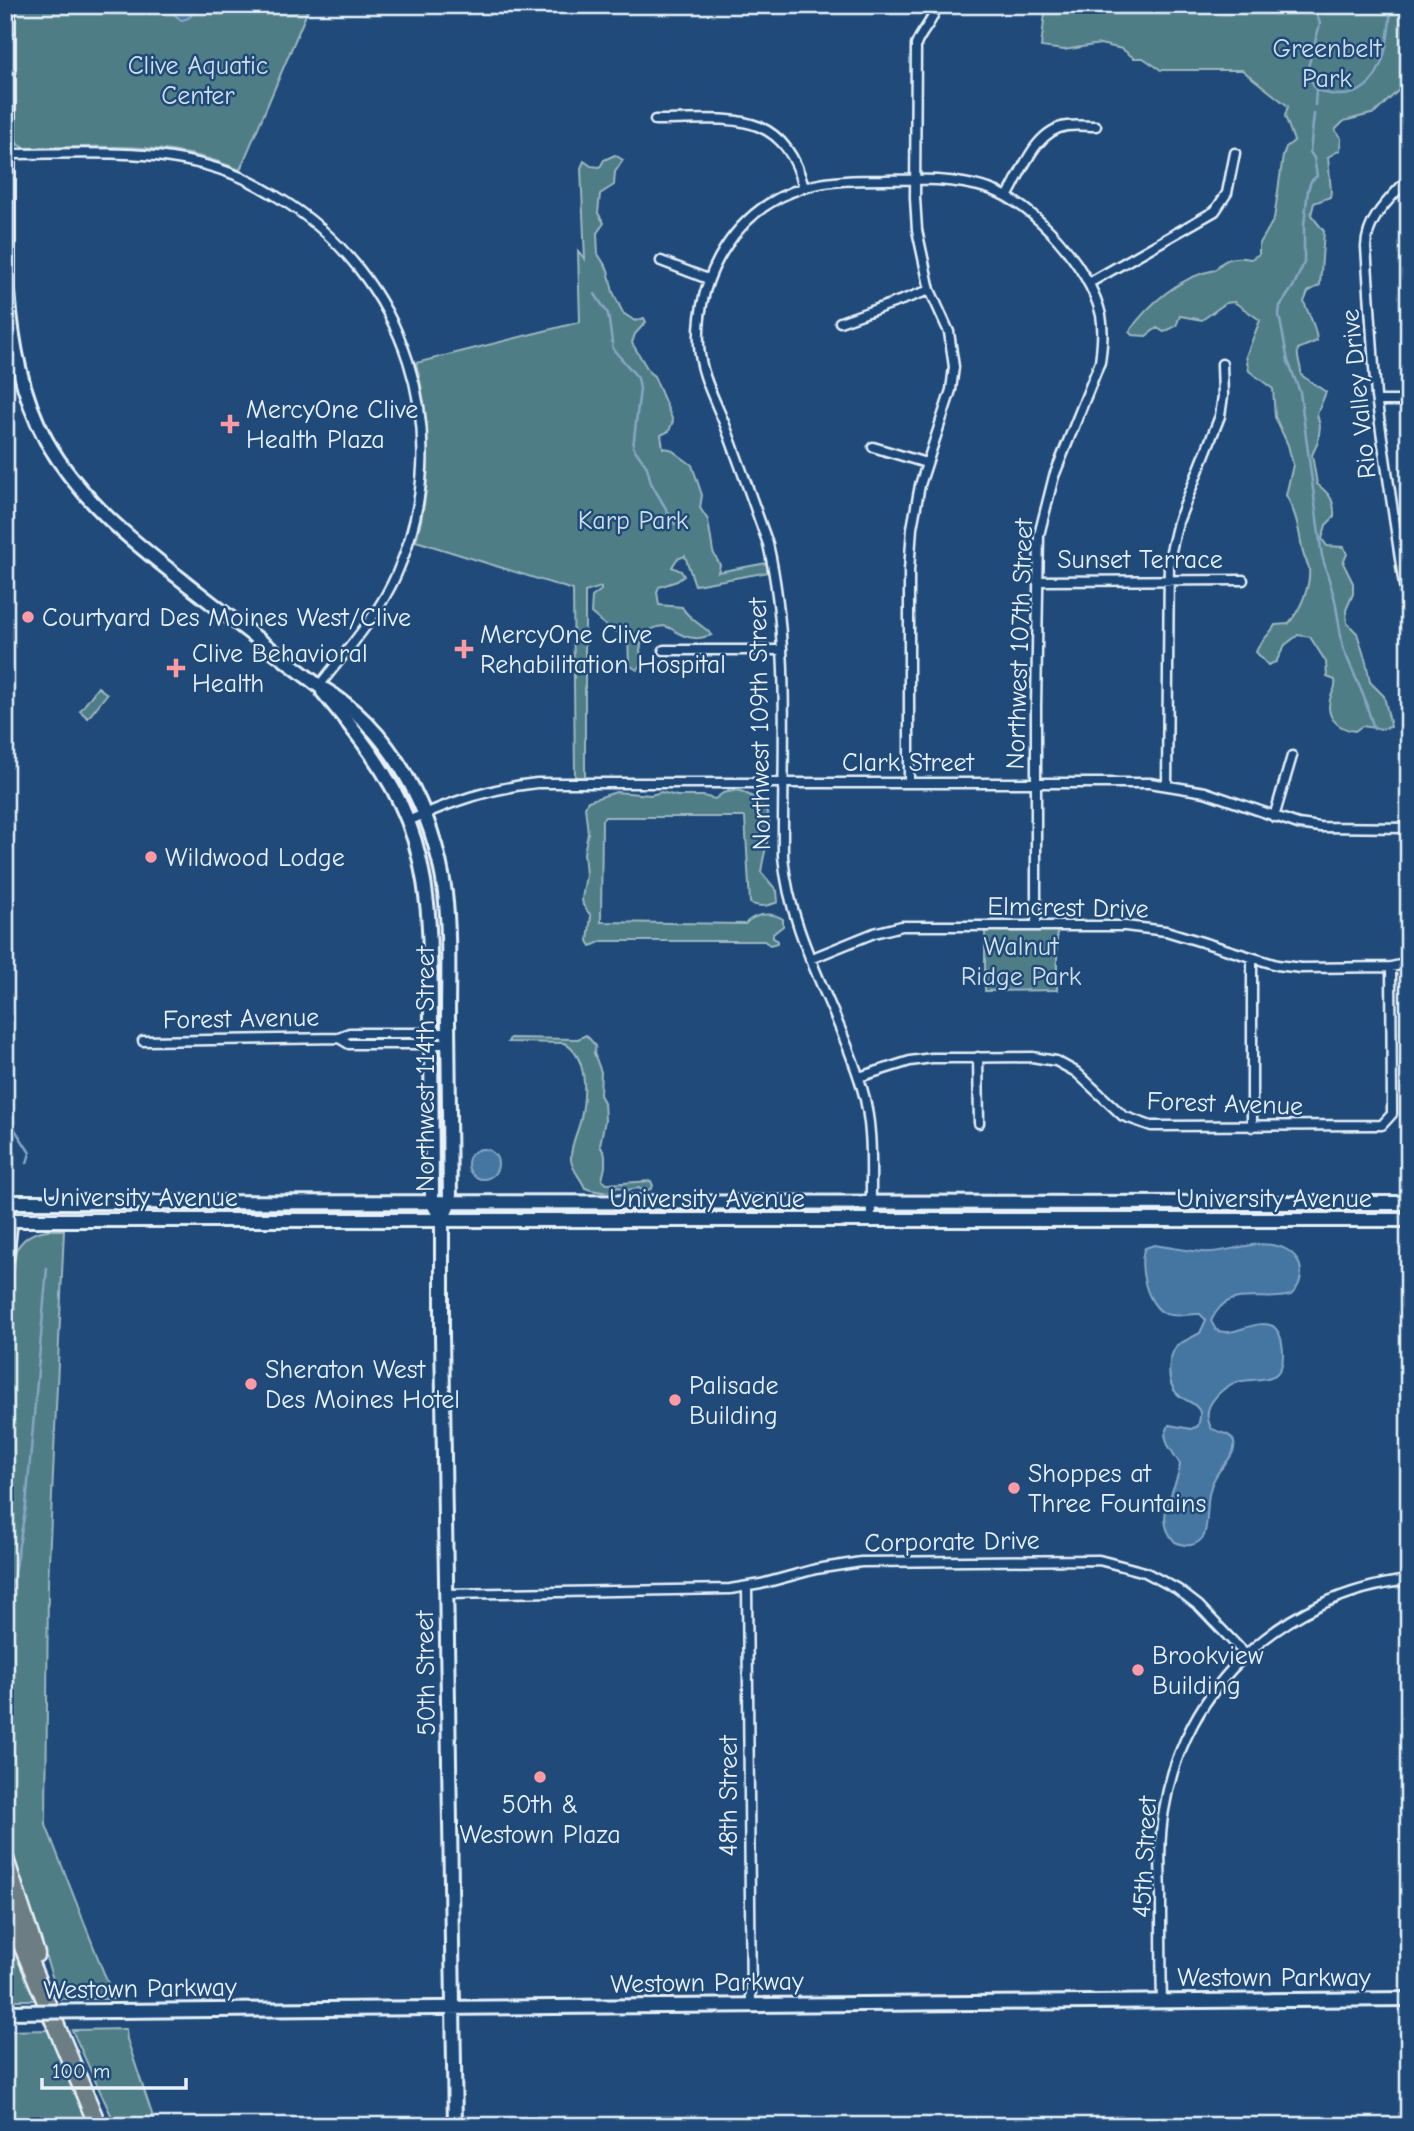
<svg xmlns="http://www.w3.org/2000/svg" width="1414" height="2131" viewBox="0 0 1414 2131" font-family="'Comic Neue',sans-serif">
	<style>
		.green { fill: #4f7d86; stroke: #9cb7bf; stroke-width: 2 }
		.water { fill: #4576a2; stroke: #86a7c4; stroke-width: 2 }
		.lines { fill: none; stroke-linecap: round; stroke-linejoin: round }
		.stream { stroke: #86a7c4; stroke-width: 2.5 }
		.street-casing { stroke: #e8f1f8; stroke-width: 13 }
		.secondary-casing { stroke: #e8f1f8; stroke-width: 18 }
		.highway-casing { stroke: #e8f1f8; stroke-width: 21 }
		.street { stroke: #1f4a7a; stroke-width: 8 }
		.secondary { stroke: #1f4a7a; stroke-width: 12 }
		.highway { stroke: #6c7e84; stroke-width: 16 }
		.secondary-bridge-casing { stroke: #e8f1f8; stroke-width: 18; stroke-linecap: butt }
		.secondary-bridge { stroke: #1f4a7a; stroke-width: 12 }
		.poi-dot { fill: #ff9aa2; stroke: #1f4a7a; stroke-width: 2.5 }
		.labels { text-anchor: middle; stroke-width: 5; stroke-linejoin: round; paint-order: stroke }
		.park-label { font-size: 26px; fill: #d1e0e7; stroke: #1f4a7a }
		.street-label { font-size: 26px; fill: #e8f1f8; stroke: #1f4a7a }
		.poi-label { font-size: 26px; fill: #e8f1f8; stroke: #1f4a7a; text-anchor: start }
	</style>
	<rect width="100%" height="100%" fill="#1f4a7a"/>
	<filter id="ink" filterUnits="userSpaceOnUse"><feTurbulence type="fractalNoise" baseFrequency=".0143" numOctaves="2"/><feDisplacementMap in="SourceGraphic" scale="14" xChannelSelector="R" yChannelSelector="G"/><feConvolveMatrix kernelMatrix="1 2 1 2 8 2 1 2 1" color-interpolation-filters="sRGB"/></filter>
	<g filter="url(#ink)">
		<path class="green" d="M14,5H310L240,170C173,140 97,147 26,148L18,145L15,136Z
			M1046,5H1409V77L1406,83L1375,113L1344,121L1335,130L1341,138L1340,150L1328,157L1331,191L1330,197L1314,203L1311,215L1324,231L1320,285L1308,292L1304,302C1309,316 1316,325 1317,341L1298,349C1296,360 1302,365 1301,375L1326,392L1317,414L1320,426L1318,442L1312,455L1317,484C1330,494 1335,501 1334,517L1326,525L1322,539L1327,546L1344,547L1347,554L1343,563L1353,583V594L1346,610L1347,623L1357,633L1366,662L1370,682L1384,696L1391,727L1381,729L1362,726L1355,731C1337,729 1324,716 1331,696C1334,689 1336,687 1335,680L1327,677L1326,662L1310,637L1298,635L1285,645L1276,662L1268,665L1256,652C1260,641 1269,636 1275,625L1288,624C1300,611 1311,586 1309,568C1308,563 1304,558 1303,553C1299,532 1297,514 1286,495L1293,465L1288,445L1275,417L1273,389L1249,371L1246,356L1260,320L1234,302L1226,303L1202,320L1180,316L1176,326L1164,332L1157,328L1146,336L1132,335L1129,332C1148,304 1181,276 1215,270C1225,257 1236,256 1251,259L1259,254V245L1274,219L1283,156L1286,147L1294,141L1285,116L1288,106L1242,70H1161L1143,58H1134L1122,49L1100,44L1064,50L1041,47Z
			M615,155L623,160L615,172L614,185L600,194L598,213L604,223L597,233L598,254L608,270L613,292L623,313L635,321L644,318L646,322L635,334L632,343L650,373L654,376L673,421L669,431L661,435L663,448L670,449L692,465L702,495L700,508L708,520L713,552L720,565L718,572L767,563L769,572L695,585L685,556L677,559L672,567L681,571L684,576L677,581L659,587L657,592L659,605L682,607C689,620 702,624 712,635C707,636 700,639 695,638C670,637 673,615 643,634L640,651L643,663L637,670L629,665L628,637L624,633L611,630L591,613L592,597L601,590V587L585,592V777H575L573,590L416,541C433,482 431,422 416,363L580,322L578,251L585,259L581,168L584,161L591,166L600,167L604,160Z
			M98,687L107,694L88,718L80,711Z
			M738,790C786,808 766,835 761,872L777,891L778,902C768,906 759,908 750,903L745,817H605L602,820L601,922L745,924C754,914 771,911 783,919V926L773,934V938L777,940V943L770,945L764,941H602L591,946L588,941L591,916L583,905L582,899L586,875L584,853L588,833L585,807L588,801L616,792L651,795L661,792L677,796H703L715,799L723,793Z
			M985,931H1057V990L985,991Z
			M586,1035L596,1046L594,1053L601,1072L600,1095L604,1102L605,1120L600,1145L605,1155V1167L602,1180L607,1184L651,1181L653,1186L651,1189L645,1191L638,1188L628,1190L618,1187C609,1195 596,1192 585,1188C581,1178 572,1170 571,1160C570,1144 578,1133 581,1118C586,1094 588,1056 564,1043L508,1042L510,1038L578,1039Z
			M47,1230H64L48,1585L46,1825L114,1999H60L5,1840V1361L16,1250C24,1237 33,1232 47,1230Z
			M5,1930L36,2000H5Z
			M126,2029L127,2039L156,2126H116L72,2030Z
			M49,2030L89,2126H5V2031Z"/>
		<path class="water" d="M173,5H193C195,14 190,19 181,20L173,13Z
			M468 1164a15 15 0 1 1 30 0a15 15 0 1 1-30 0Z
			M1154,1245C1170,1247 1187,1251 1203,1252C1228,1254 1252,1239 1277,1246C1302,1252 1309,1278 1291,1295C1260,1304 1228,1283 1211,1321L1216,1330C1236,1338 1253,1318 1273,1326C1281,1333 1282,1341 1283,1351C1285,1387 1259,1376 1237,1382C1224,1386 1205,1403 1208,1418C1208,1421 1210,1425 1211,1428C1218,1433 1232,1433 1234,1442C1237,1455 1221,1466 1216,1476C1204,1495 1210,1516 1204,1536C1196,1547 1187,1547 1175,1542C1151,1516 1178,1490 1180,1464L1168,1445L1165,1435L1169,1425L1191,1429L1198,1426C1199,1420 1202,1415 1199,1410C1195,1403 1187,1401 1181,1397C1165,1386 1167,1359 1177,1345L1200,1333L1206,1320L1200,1314C1189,1313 1178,1318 1166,1314C1147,1307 1137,1265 1145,1248Z"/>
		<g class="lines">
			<path class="stream" d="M1188,5L1191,8L1215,5
				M1314,5L1320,24L1308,67L1309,76L1316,90L1315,105
				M1316,90C1323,92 1331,95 1338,95C1384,97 1389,40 1391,5
				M1314,114L1310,152L1314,158L1317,176L1311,181L1308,190L1304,225V263L1293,287L1280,306L1279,315L1288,361L1300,392L1322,556L1335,600L1343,648L1364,697L1374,729
				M595,294L608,314L613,349L638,378L640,389L633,447L647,467L651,483L675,524
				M5,1114L30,1153L27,1163
				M11,1590L26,1506L47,1268"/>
			<g class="street-casing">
				<path id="street" d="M655,120C724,121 783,104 804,188
					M8,154C85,154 166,146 238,176C251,181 264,189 276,196C406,274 458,433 397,573C379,615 346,651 319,686
					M1409,178C1390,199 1367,218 1366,247L1376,397L1409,619
					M1007,197C1022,172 1035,130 1067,126C1077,125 1087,126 1096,126
					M661,261L708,279
					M1089,283L1215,211L1227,193L1235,153
					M840,322L930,290
					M1377,401H1409
					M873,447L926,463
					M1396,531L1409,532
					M1037,581L1243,580
					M664,650H782
					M909,783V571L912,528L920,485L951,390L954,367L949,332L930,290L917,230L915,198L916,45C921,31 935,20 936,5
					M1167,785L1169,559L1178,522L1220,416L1223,396L1222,364
					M1274,817L1292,756
					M408,821C451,802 490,788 537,783H1150L1205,792L1298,824L1320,827L1409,828
					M810,959L874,933L902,926H1125L1166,931L1277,965L1301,968L1391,967L1409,963
					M1252,959V1127
					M339,1038L349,1044H449
					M143,1041L339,1038L349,1033H448
					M978,1057L979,1123
					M859,1077L910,1061L932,1058L1032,1057L1056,1061L1076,1072L1123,1116L1151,1126L1382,1125L1392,1114V1106L1391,967
					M871,1220C870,1175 875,1131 862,1088C839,1009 790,939 783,856C782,754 791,644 768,544C754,505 740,465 725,425C715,400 700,373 699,345C696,276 736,207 806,187C831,180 858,180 884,180C920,179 954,178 989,189C1035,204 1090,268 1101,315C1104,331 1102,347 1100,362L1054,476L1039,535L1036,706V926
					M747,1587L751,2004
					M447,1594L730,1589L761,1584L816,1569L861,1562L1099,1560L1145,1572L1177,1589L1199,1606L1245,1654
					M1162,2001C1161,1965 1161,1930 1161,1895C1160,1866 1159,1838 1164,1810C1184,1685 1285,1594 1409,1580"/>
			</g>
			<g class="secondary-casing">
				<path id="secondary" d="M8,5V291C12,343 21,394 46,440C82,504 140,547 196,591C237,623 278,655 319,686C392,728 434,811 445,893C450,935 448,978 448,1021C449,1081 449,1142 450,1202L442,1220V1336L455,2126
					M323,692C356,732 389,772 408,821C433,886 430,952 431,1021C431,1081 432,1142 432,1202L442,1220
					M5,1202L1409,1203
					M5,1220H1409
					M115,2011L1409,1999"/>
			</g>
			<g class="highway-casing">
				<path id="highway" d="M5,1210L8,1229L5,1257
					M5,1859L36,1954
					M5,1904L98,2126"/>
			</g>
			<use href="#street" class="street"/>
			<use href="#secondary" class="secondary"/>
			<use href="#highway" class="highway"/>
			<g class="secondary-bridge-casing">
				<path id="secondary-bridge" d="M5,2012L115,2011"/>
			</g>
			<use href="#secondary-bridge" class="secondary-bridge"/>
		</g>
	</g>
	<g class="poi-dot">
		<path d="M226.5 413.5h7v7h7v7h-7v7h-7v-7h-7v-7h7z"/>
		<circle cx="28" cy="617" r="7"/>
		<path d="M460.5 638.5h7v7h7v7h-7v7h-7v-7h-7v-7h7z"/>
		<path d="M172.5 657.5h7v7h7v7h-7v7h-7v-7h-7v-7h7z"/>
		<circle cx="151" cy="857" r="7"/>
		<circle cx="251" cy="1384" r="7"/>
		<circle cx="675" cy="1400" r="7"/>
		<circle cx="1014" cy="1488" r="7"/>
		<circle cx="1138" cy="1670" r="7"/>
		<circle cx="540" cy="1777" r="7"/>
	</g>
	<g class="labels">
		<g class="park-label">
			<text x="1327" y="57">Greenbelt<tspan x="1327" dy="30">Park</tspan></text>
			<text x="198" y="74">Clive Aquatic<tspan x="198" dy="30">Center</tspan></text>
			<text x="633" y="529">Karp Park</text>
			<text x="1021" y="955">Walnut<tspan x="1021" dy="30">Ridge Park</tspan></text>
		</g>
		<g class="street-label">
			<text transform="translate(1358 394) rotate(-96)" y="9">Rio Valley Drive</text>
			<text x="1140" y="568">Sunset Terrace</text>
			<text transform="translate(1019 644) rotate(-88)" y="9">Northwest 107th Street</text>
			<text transform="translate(759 724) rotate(-91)" y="9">Northwest 109th Street</text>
			<text x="908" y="771">Clark Street</text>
			<text transform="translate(1068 907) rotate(1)" y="9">Elmcrest Drive</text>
			<text transform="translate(241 1018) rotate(-1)" y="9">Forest Avenue</text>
			<text transform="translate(425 1069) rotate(-90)" y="9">Northwest 114th Street</text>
			<text transform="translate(1225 1103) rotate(2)" y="9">Forest Avenue</text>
			<text x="140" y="1206">University Avenue</text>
			<text x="707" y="1207">University Avenue</text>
			<text x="1274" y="1207">University Avenue</text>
			<text transform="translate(952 1541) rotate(-1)" y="9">Corporate Drive</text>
			<text transform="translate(425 1673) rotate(-91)" y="9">50th Street</text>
			<text transform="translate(728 1796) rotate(-90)" y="9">48th Street</text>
			<text transform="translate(1144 1857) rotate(-87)" y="9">45th Street</text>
			<text x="1274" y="1986">Westown Parkway</text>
			<text transform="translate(707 1982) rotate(-1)" y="9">Westown Parkway</text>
			<text transform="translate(140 1988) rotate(-1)" y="9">Westown Parkway</text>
		</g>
		<g class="poi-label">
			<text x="246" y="418">MercyOne Clive<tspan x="246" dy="30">Health Plaza</tspan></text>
			<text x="42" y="626">Courtyard Des Moines West/Clive</text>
			<text x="480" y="643">MercyOne Clive<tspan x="480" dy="30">Rehabilitation Hospital</tspan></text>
			<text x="192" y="662">Clive Behavioral<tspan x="192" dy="30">Health</tspan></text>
			<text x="165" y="866">Wildwood Lodge</text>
			<text x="265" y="1378">Sheraton West<tspan x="265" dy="30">Des Moines Hotel</tspan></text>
			<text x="689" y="1394">Palisade<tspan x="689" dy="30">Building</tspan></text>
			<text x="1028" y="1482">Shoppes at<tspan x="1028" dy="30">Three Fountains</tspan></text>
			<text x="1152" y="1664">Brookview<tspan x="1152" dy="30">Building</tspan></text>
			<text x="540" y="1813" text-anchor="middle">50th &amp;<tspan x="540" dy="30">Westown Plaza</tspan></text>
		</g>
	</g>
	<rect width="1414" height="2131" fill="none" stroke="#1f4a7a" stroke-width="28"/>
	<rect x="14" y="14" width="1386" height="2103" fill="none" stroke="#e8f1f8" stroke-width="2.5" filter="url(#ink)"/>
	<path d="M42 2078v10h144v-10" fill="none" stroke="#e8f1f8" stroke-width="3.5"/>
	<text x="52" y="2078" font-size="21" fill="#e8f1f8" stroke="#1f4a7a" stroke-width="5" paint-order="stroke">100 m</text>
</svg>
